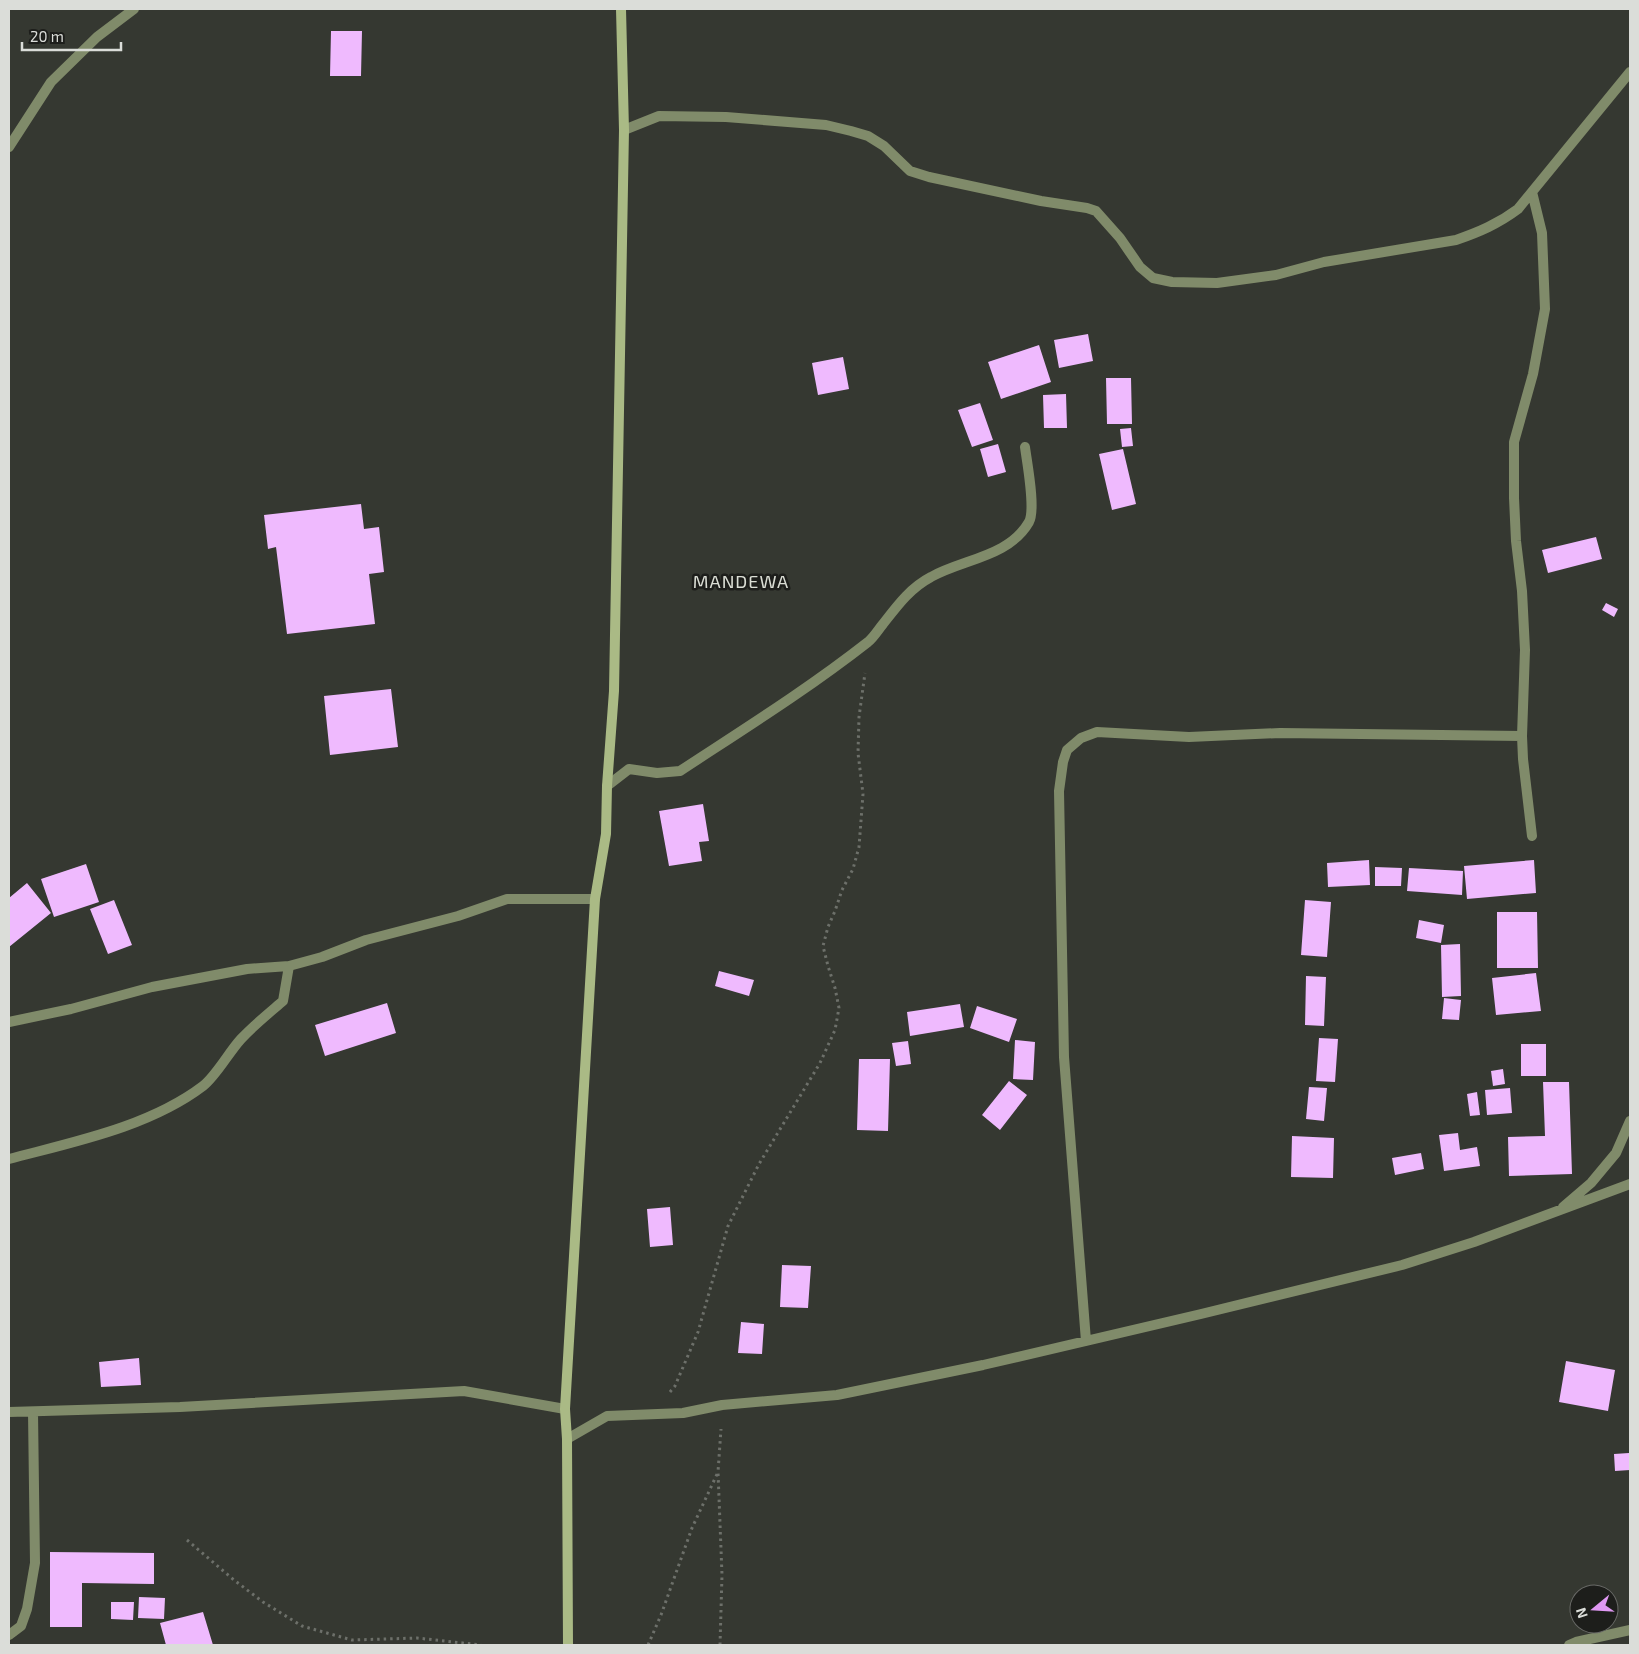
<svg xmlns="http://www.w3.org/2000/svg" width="1639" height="1654" viewBox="0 0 1639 1654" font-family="'Exo 2',sans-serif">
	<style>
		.building { fill: #efbafe }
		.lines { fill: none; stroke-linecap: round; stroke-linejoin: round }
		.path { stroke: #6d706a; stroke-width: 3; stroke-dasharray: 2.5 4; stroke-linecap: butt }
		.lane { stroke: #808b6a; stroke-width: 10 }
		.street { stroke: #808b6a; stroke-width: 10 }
		.secondary { stroke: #aaba85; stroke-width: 10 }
		.labels { text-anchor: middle; stroke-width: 5; stroke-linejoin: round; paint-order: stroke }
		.quarter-label { font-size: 18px; letter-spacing: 1px; fill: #daddd4; stroke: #1d1e1b }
	</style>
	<rect width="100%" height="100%" fill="#353831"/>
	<path class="building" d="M331,31H362L361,76H330Z
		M1088,334L1093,361L1059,368L1054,340Z
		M1039,345L1051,382L1001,399L988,362Z
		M843,357L849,389L818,395L812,363Z
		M1106,378H1131L1132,424H1107Z
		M1066,394L1067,428H1044L1043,395Z
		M980,403L993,440L972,447L958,410Z
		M1131,428L1133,446L1122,447L1120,429Z
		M998,444L1006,472L988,477L980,449Z
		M1123,449L1136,504L1112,510L1099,454Z
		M361,504L364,529L379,527L384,572L369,574L375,624L287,634L276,547L268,549L264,515Z
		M1596,537L1602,559L1548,573L1542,550Z
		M1606,603L1618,609L1614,617L1602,610Z
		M391,689L398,747L330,755L324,696Z
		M703,804L709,841L699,842L702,861L669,866L659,811Z
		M1369,860L1370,885L1328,887L1327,863Z
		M1534,860L1536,893L1467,899L1464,866Z
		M86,864L99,902L54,917L41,879Z
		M1375,867L1402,868L1401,886H1375Z
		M1409,868L1463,871L1462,895L1407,891Z
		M27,883L51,913L9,947V898Z
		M114,900L132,945L108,954L90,909Z
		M1305,900L1331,902L1327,957L1301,955Z
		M1497,912H1537L1538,968H1497Z
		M1419,920L1444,925L1441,943L1416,938Z
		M1460,944L1461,996L1442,997L1441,945Z
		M719,971L754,980L749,996L715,986Z
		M1536,973L1541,1011L1496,1015L1492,978Z
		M1306,976L1326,977L1324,1026L1305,1025Z
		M1444,998L1461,1000L1459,1020L1442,1019Z
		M387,1003L396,1033L325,1056L315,1025Z
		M960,1004L964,1027L910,1036L907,1012Z
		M977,1006L1017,1019L1009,1042L970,1028Z
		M1319,1038L1338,1039L1335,1082L1316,1081Z
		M1015,1040L1035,1042L1033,1080L1013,1079Z
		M908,1041L911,1064L896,1066L892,1043Z
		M1521,1044H1546V1076H1521Z
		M859,1059H890L888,1131L857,1130Z
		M1503,1069L1505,1084L1493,1086L1491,1071Z
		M1009,1081L1027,1095L1000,1130L982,1115Z
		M1543,1082H1569L1572,1174L1509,1176L1508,1137L1545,1136Z
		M1309,1087L1327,1088L1324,1121L1306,1119Z
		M1510,1088L1512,1113L1487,1115L1485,1090Z
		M1477,1092L1480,1115L1470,1116L1467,1094Z
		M1458,1133L1460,1150L1477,1147L1480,1166L1444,1171L1439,1135Z
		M1292,1136L1334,1138L1333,1178L1291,1177Z
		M1421,1153L1424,1169L1395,1175L1392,1158Z
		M670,1207L673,1245L650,1247L647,1209Z
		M782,1265L811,1266L808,1308L780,1307Z
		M741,1322L764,1324L762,1354L738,1353Z
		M139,1358L141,1385L101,1387L99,1362Z
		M1566,1361L1615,1370L1608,1411L1559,1402Z
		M1629,1453L1630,1470L1615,1471L1614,1454Z
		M50,1552L154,1553V1584L82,1583V1627H50Z
		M139,1597L165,1598L164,1619L138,1618Z
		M111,1602H134L133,1620L111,1619Z
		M203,1612L213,1645H166L160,1623Z"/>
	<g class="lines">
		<path class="path" d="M670,1392L675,1386L698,1332L728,1226L759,1164L820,1063L835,1030L839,1008L835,988L828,966L823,946L828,927L835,911L842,890L853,869L859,847L863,794L858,753L859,717L865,673
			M187,1540L234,1580L263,1602L302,1626L352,1640L417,1638L481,1645
			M648,1645L661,1615L692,1528L718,1472
			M720,1645L722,1575L718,1472L721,1429"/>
		<path class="lane" d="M1569,1645L1576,1642L1630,1630"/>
		<path class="street" d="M624,130L659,116L726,117L826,125L851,131L868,136L884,146L910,171L929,177L1041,201L1087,208L1096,211L1120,238L1140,267L1153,278L1172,282L1217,283L1276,275L1324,262L1456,240C1479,232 1498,224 1518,209L1630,72
			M9,147L51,82L97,37L134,9
			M607,786L629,769L657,773L680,771C744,729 808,689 868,642C874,637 878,630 883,624C897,606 910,588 931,577C963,559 1009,557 1029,522C1036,509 1027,463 1025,447
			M1532,836L1523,759L1522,736L1525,650L1522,591L1516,541L1514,498V442L1533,374L1545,309L1542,233L1532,192
			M9,1022L71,1009L152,987L247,969L289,966
			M9,1159C73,1142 149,1127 203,1086C216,1076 229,1052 241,1039C254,1025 269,1013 283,1001L289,966L322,957L366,940L458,916L507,899H595
			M1563,1207L1591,1183L1616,1153L1630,1121
			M1086,1341L1064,1057L1059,791L1063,762L1067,750L1081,738L1097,732L1189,737L1280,733L1522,736
			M9,1412L180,1407L464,1391L565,1409
			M567,1439L607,1416L683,1413L722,1405L837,1395L983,1365L1201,1314L1402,1265L1474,1242L1630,1184
			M9,1635L21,1626L27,1609L35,1563L33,1412"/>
		<path class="secondary" d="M568,1645L567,1439L565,1409L595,899L606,834L607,786L614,691L624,130L621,9"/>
	</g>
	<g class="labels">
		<g class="quarter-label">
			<text x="741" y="588">MANDEWA</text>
		</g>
	</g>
	<rect width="1639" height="1654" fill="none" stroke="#dbddd9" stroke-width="20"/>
	<g transform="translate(1594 1609) rotate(252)"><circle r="24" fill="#1d1e1b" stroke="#696a67"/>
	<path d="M0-4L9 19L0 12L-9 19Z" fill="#df98f2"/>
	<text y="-8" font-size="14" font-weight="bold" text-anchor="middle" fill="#dbddd9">N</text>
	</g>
	<path d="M22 42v8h99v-8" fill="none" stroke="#dbddd9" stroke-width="2.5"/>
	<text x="30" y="42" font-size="15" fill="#dbddd9" stroke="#1d1e1b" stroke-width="4" paint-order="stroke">20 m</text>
</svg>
